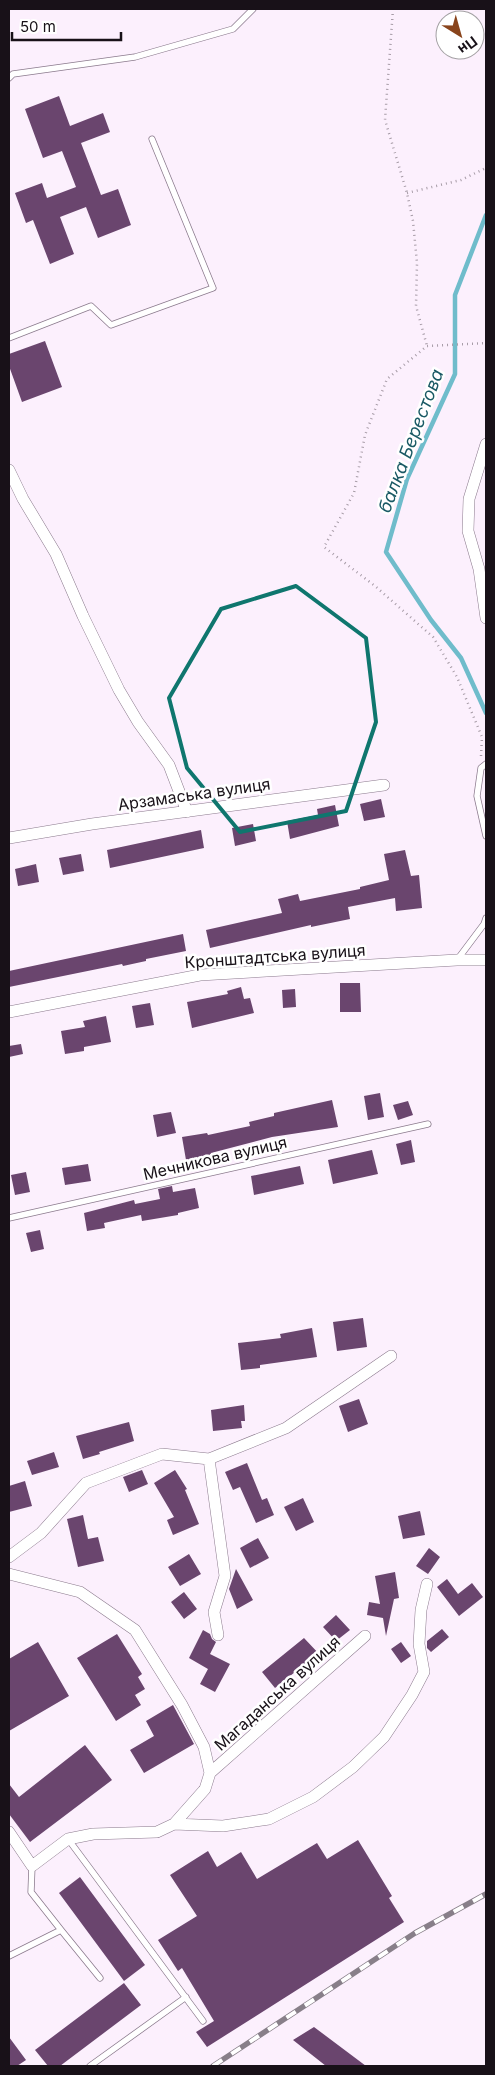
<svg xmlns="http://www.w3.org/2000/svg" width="495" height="2075" viewBox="0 0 495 2075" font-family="Inter,sans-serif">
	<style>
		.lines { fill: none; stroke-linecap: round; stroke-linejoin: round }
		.stream { stroke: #6fbccb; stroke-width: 4.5 }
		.building { fill: #6a456e }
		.service-casing { stroke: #8b7a8d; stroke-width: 7 }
		.minor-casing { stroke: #8b7a8d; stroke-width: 12 }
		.path { stroke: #a79ca7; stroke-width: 2.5; stroke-dasharray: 1 4; stroke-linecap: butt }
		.service { stroke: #fff; stroke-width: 5.5 }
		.minor { stroke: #fff; stroke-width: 11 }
		.rail-casing { stroke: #887f89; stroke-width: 5.5 }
		.rail { stroke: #fff; stroke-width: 4; stroke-dasharray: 11; stroke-linecap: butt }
		.marked { fill: none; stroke: #0f766e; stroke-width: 4; stroke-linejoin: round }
		.labels { text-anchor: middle; stroke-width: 5; stroke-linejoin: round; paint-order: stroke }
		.street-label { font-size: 16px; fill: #181118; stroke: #fff }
		.water-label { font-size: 18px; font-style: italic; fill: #1a5a65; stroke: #fff }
	</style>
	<rect width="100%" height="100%" fill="#fcf0fd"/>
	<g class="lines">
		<path class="stream" d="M486,215L455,295V374L407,479L386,552L431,620L461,658L486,713"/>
	</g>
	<path class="building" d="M59,96L70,126L103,113L110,132L81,143L101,195L118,189L131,225L98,238L86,207L60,217L74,254L50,264L33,220L26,223L15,193L42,183L47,198L76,187L62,151L43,158L25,109Z
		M45,341L62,387L22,402L9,366V354Z
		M381,799L385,817L364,821L360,804Z
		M335,805L339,826L290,839L287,821L318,815L317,809Z
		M253,824L256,841L235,846L232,828Z
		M201,830L204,848L110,868L107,850Z
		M405,850L411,876L419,875L422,908L396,911L395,898L348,907L350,919L311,927V925L210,948L206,930L282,913L278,899L298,894L300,901L360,889V887L389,880L384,854Z
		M81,854L84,871L63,875L59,858Z
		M36,864L39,882L18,886L15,869Z
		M183,934L186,951L146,959V961L123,966L122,964L9,987V971Z
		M340,983H360L361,1012H340Z
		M241,987L244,999L250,998L254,1013L192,1028L187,1002L228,994L227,991Z
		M295,989L296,1007L283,1008L282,990Z
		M150,1003L154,1025L136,1028L132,1006Z
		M106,1016L111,1042L84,1047V1051L65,1054L61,1031L85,1027L83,1021Z
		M21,1044L23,1054L9,1057V1046Z
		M380,1093L384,1117L368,1120L364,1096Z
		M332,1100L338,1127L272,1137L211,1153V1155L186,1160L182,1137L207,1133L208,1135L250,1126L249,1122L274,1116V1113Z
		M408,1101L413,1115L398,1120L393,1105Z
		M171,1112L176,1133L157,1137L153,1115Z
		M411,1140L415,1162L401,1165L396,1144Z
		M372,1150L378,1174L333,1184L328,1160Z
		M88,1164L91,1181L65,1185L62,1168Z
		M300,1166L304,1184L254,1195L251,1176Z
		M26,1172L30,1192L15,1195L11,1175Z
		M172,1186L173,1192L195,1188L199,1208L178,1213V1215L142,1221L141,1215L104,1223L105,1228L87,1231L84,1213L134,1200L135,1204L160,1199L158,1189Z
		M40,1230L44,1249L31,1252L26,1233Z
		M363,1318L367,1347L337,1351L333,1322Z
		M312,1328L317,1357L260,1365V1368L241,1370L238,1343L281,1338L280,1334Z
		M359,1399L368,1424L348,1432L339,1406Z
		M244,1405L245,1421H241L242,1428L213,1431L211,1410Z
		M129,1422L134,1441L99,1452L100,1454L83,1459L76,1436Z
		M54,1452L59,1467L32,1475L27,1461Z
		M247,1463L262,1500L267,1498L274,1515L256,1523L240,1487L233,1490L225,1472Z
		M142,1470L148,1484L129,1492L123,1477Z
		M175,1470L187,1489L185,1490L199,1524L173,1535L167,1520L174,1517L154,1483Z
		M25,1481L32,1506L9,1512V1486Z
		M303,1498L314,1522L296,1531L284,1507Z
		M420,1511L425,1535L403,1539L398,1516Z
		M83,1515L88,1539L98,1537L104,1561L78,1567L67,1519Z
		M258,1538L269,1558L250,1568L240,1548Z
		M429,1548L440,1557L428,1574L416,1566Z
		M189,1554L201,1574L180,1586L168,1567Z
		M236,1569L253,1600L237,1609L229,1589Z
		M395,1572L399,1598L394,1599L386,1636L383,1618L367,1615L369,1602L380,1604L375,1576Z
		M447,1579L458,1594L472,1583L483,1597L459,1616L437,1587Z
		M184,1592L197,1609L184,1619L171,1602Z
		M336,1615L350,1630L336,1641L323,1627Z
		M442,1629L449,1637L431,1652L427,1648V1641Z
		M203,1630L210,1634L212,1639L216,1642L210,1654L230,1664L215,1692L200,1684L208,1669L189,1658Z
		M117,1634L142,1674L138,1677L145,1689L135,1695L141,1705L116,1721L77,1658Z
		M304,1638L321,1656L304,1671L300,1668L275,1688L262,1672Z
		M38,1642L69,1696L9,1731V1659Z
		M401,1642L411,1656L401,1663L391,1649Z
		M173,1705L194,1744L144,1773L130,1750L154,1736L146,1721Z
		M85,1745L112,1780L30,1842L9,1814V1784L19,1797Z
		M358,1840L392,1896L389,1898L404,1922L207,2047L196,2032L214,2021L182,1968L178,1971L158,1940L197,1916L170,1875L208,1851L217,1867L241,1852L257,1879L317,1843L327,1859Z
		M80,1877L145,1965L124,1981L59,1893Z
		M124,1983L141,2005L60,2066H48L35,2050Z
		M314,2027L366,2066H326L293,2040Z
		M9,2037L26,2060L17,2066H9Z"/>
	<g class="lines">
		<g class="service-casing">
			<path id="service" d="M9,78L13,74L135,57L233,29L253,9
				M9,338L91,306L111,325L213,288L152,139
				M486,764L481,768L477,796L486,836
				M457,960L484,924L486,918
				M9,1218L428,1124
				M68,1839L203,2021
				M32,1866L31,1892L61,1930
				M9,1956L61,1930L100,1978
				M90,2066L186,1997"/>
		</g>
		<g class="minor-casing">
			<path id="minor" d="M486,444L469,499L468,531L479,569L486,618
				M9,470L23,499L56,554L83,616L119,690L138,722L169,765L187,812
				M9,838L92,824L384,785
				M9,1012L200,975L457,960H486
				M209,1459L225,1576L214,1612L218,1635
				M9,1557L41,1533L86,1483L162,1454L209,1459L286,1428L391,1356
				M9,1574L80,1592L135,1630L182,1705L204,1747L210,1773L205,1789L174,1824
				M210,1773L365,1636
				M9,1832L32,1866L68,1839L93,1834L157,1832L174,1824L223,1826L269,1819L313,1797L353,1767L384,1737L412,1695L424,1672L419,1644L421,1610L427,1584"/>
		</g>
		<path class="path" d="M393,9L385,120L407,193L413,221L417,263L416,306L427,346
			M407,193L461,180L486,168
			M481,756L482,737L457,677L433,637L375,586L324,547L354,493L365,435L387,379L427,346L486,343"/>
		<use href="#service" class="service"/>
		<use href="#minor" class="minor"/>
		<g class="rail-casing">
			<path id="rail" d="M213,2066L415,1933L486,1894"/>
		</g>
		<use href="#rail" class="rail"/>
	</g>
	<path class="marked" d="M296,586L366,638L376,722L346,811L240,832L187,768L169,698L221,609Z"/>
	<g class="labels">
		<g class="street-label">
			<text transform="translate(194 794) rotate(-8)" y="6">Арзамаська вулиця</text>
			<text transform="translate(275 956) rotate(-4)" y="6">Кронштадтська вулиця</text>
			<text transform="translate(215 1158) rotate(-13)" y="6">Мечникова вулиця</text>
			<text transform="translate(277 1693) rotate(-42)" y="6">Магаданська вулиця</text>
		</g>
		<g class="water-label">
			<text transform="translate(411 441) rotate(-69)" y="6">балка Берестова</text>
		</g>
	</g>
	<rect width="495" height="2075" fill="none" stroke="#181118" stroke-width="20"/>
	<g transform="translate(460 35) rotate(143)"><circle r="24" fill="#ffffff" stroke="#a3a0a3"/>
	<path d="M0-4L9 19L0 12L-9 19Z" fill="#89441c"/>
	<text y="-8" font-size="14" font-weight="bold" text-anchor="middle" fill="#181118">Пн</text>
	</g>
	<path d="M12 32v8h109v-8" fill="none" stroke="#181118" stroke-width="2.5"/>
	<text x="20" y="32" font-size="15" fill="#181118" stroke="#ffffff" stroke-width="4" paint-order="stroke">50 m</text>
</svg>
